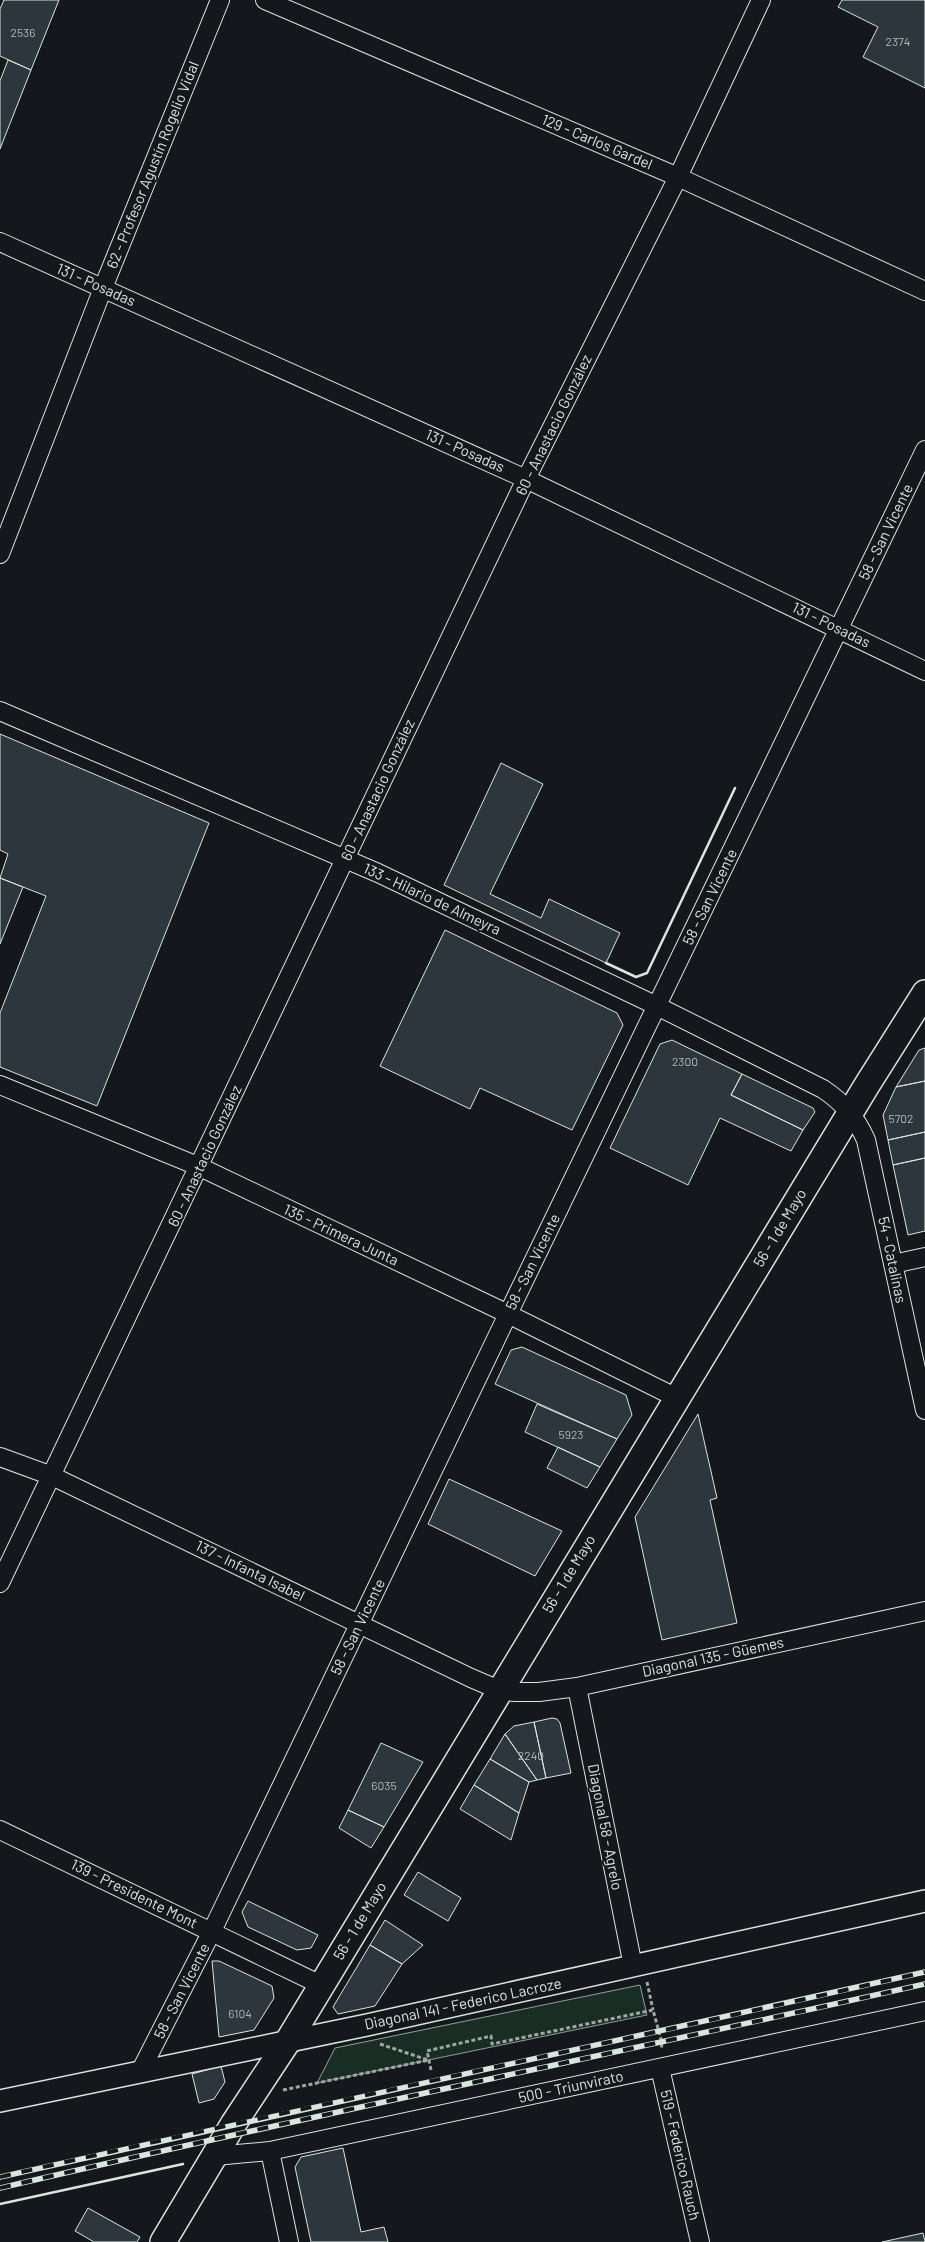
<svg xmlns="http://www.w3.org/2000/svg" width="925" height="2242" viewBox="0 0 925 2242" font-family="Barlow,sans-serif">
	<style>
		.green { fill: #1a2d24; stroke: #939e99 }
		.building { fill: #2c363c; stroke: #d8e6dc }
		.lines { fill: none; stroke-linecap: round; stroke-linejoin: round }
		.minor-casing { stroke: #d8e6dc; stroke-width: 20 }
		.tertiary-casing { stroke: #d8e6dc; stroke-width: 24 }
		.secondary-casing { stroke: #d8e6dc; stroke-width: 28 }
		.path { stroke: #9da8a2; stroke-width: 3; stroke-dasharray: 4 2.5; stroke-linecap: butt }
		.minor { stroke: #14181c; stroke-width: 18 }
		.tertiary { stroke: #14181c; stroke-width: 21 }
		.secondary { stroke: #14181c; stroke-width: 25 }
		.rail-casing { stroke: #d8e6dc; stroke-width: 5.5 }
		.rail { stroke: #14181c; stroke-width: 4; stroke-dasharray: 11; stroke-linecap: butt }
		.wall { stroke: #d8e6dc; stroke-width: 2.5 }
		.labels { text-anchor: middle; stroke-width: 4; stroke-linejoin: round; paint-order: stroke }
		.number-label { font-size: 12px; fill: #adbab4 }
		.street-label { font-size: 15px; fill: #d8e6dc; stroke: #14181c }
	</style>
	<rect width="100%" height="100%" fill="#14181c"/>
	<path class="green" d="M640,1985L647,2015L317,2083L335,2048Z"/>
	<path class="building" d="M4,0H59L31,70L0,56V9Z
		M842,0H925V88L863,57L878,27L838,7Z
		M8,60L31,70L0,149V81Z
		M0,734L209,823L97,1106L0,1067V1013L46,896L0,878L8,854L0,850Z
		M501,763L543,784L490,894L541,918L549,899L620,933L606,963L444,885Z
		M0,878L23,887L0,944Z
		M445,930L617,1013L623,1025L572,1130L480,1088L470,1109L380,1066Z
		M672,1040L742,1074L731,1095L803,1130L791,1151L720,1118L688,1185L610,1148L660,1044Z
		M925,1048V1081L896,1087L919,1050Z
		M742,1074L813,1108L815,1112L803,1130L731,1095Z
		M925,1081V1132L888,1140L883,1115L896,1087Z
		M925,1132V1158L893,1165L888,1140Z
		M925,1158V1231L908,1235L893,1165Z
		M522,1347L626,1395L632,1415L617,1439L495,1384L511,1350Z
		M537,1404L617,1439L600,1467L525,1432Z
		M698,1414L717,1498L710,1500L737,1623L662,1640L635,1517Z
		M558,1447L600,1467L587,1488L547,1468Z
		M449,1479L562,1531L535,1576L428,1524Z
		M552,1718L557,1719L560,1723L571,1773L546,1778L534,1722Z
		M534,1722L546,1778L537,1780L505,1734L514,1726Z
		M505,1734L537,1780L529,1782L490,1759Z
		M381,1743L423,1762L384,1827L348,1810Z
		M490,1759L529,1782L519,1813L474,1785Z
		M474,1785L519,1813L511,1840L460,1809Z
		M348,1810L384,1827L371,1848L339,1828Z
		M418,1872L461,1898L448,1921L404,1895Z
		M248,1901L318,1935L311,1948L297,1950L248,1927L242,1912Z
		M385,1920L423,1945L402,1964L370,1945Z
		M370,1945L402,1964L375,2006L338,2014L333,2007Z
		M212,1961H219L272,1986L274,1998L254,2030L219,2037Z
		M221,2066L225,2082L214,2099L199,2103L192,2074Z
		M343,2148L361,2232L384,2227L388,2242H311L295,2167L301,2157Z
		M88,2208L140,2237L137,2242H94L75,2231Z
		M923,2233L925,2242H882Z"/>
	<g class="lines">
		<g class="minor-casing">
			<path id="minor" d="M265,0L678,177L925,291
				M0,242L526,479L925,671
				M0,554L103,288L220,0
				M0,711L378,873L657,1006L823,1089C844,1103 856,1118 866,1140L925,1410
				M0,1085L200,1167L508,1314L677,1398
				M893,1264L925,1257
				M0,1457L52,1476L471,1678L499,1690L515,1692H539L577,1687L925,1611
				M0,1583L526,479L678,177L761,0
				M577,1687L633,1966
				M0,1830L321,1985
				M660,2068L700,2242
				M140,2072L212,1931L508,1314L925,450
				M270,2151L289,2242
				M215,2156L270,2151L925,2011"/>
		</g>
		<g class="tertiary-casing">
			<path id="tertiary" d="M0,2101L367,2025L925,1901"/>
		</g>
		<g class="secondary-casing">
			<path id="secondary" d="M163,2242L234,2123L288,2041L867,1085L925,993"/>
		</g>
		<path class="path" d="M647,1982L653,2010
			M380,2044L428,2060
			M431,2070L427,2051L491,2036L492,2044L653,2010L662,2043L661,2050
			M283,2090L429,2060"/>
		<use href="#minor" class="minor"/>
		<use href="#tertiary" class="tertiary"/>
		<use href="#secondary" class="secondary"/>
		<g class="rail-casing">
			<path id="rail" d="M0,2177C308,2106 617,2042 925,1972
				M0,2188C308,2116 617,2053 925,1984"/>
		</g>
		<use href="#rail" class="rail"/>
		<path class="wall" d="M606,963L636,977L647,973L735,788
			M0,2204L183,2164"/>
	</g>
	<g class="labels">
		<g class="number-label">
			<text x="23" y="37">2536</text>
			<text x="898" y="46">2374</text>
			<text x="685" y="1066">2300</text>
			<text x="901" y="1123">5702</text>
			<text x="571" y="1439">5923</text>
			<text x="531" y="1760">2240</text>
			<text x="384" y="1790">6035</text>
			<text x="240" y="2018">6104</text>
		</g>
		<g class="street-label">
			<text transform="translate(597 142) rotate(23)" y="5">129 - Carlos Gardel</text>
			<text transform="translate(153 165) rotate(-68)" y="5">62 - Profesor Agustín Rogelio Vidal</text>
			<text transform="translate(96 285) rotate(24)" y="5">131 - Posadas</text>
			<text transform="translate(554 425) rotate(-64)" y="5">60 - Anastacio González</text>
			<text transform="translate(465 451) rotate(24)" y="5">131 - Posadas</text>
			<text transform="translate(886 532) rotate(-64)" y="5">58 - San Vicente</text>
			<text transform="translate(831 625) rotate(26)" y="5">131 - Posadas</text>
			<text transform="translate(378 790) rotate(-65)" y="5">60 - Anastacio González</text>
			<text transform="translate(710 897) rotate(-64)" y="5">58 - San Vicente</text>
			<text transform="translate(432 899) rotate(25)" y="5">133 - Hilario de Almeyra</text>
			<text transform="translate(205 1156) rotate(-65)" y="5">60 - Anastacio González</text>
			<text transform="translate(780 1228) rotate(-59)" y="5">56 - 1 de Mayo</text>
			<text transform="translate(341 1235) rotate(25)" y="5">135 - Primera Junta</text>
			<text transform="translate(892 1260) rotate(78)" y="5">54 - Catalinas</text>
			<text transform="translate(533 1262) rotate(-64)" y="5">58 - San Vicente</text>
			<text transform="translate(250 1571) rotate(26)" y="5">137 - Infanta Isabel</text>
			<text transform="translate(569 1574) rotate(-59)" y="5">56 - 1 de Mayo</text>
			<text transform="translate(358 1627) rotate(-64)" y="5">58 - San Vicente</text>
			<text transform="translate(713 1657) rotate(-12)" y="5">Diagonal 135 - Güemes</text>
			<text transform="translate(605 1827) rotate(79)" y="5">Diagonal 58 - Agrelo</text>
			<text transform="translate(134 1894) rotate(26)" y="5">139 - Presidente Mont</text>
			<text transform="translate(360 1921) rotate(-59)" y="5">56 - 1 de Mayo</text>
			<text transform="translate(182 1991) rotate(-63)" y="5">58 - San Vicente</text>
			<text transform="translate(463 2004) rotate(-12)" y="5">Diagonal 141 - Federico Lacroze</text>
			<text transform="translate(571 2087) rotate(-12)" y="5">500 - Triunvirato</text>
			<text transform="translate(680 2155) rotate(77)" y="5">519 - Federico Rauch</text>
		</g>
	</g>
</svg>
